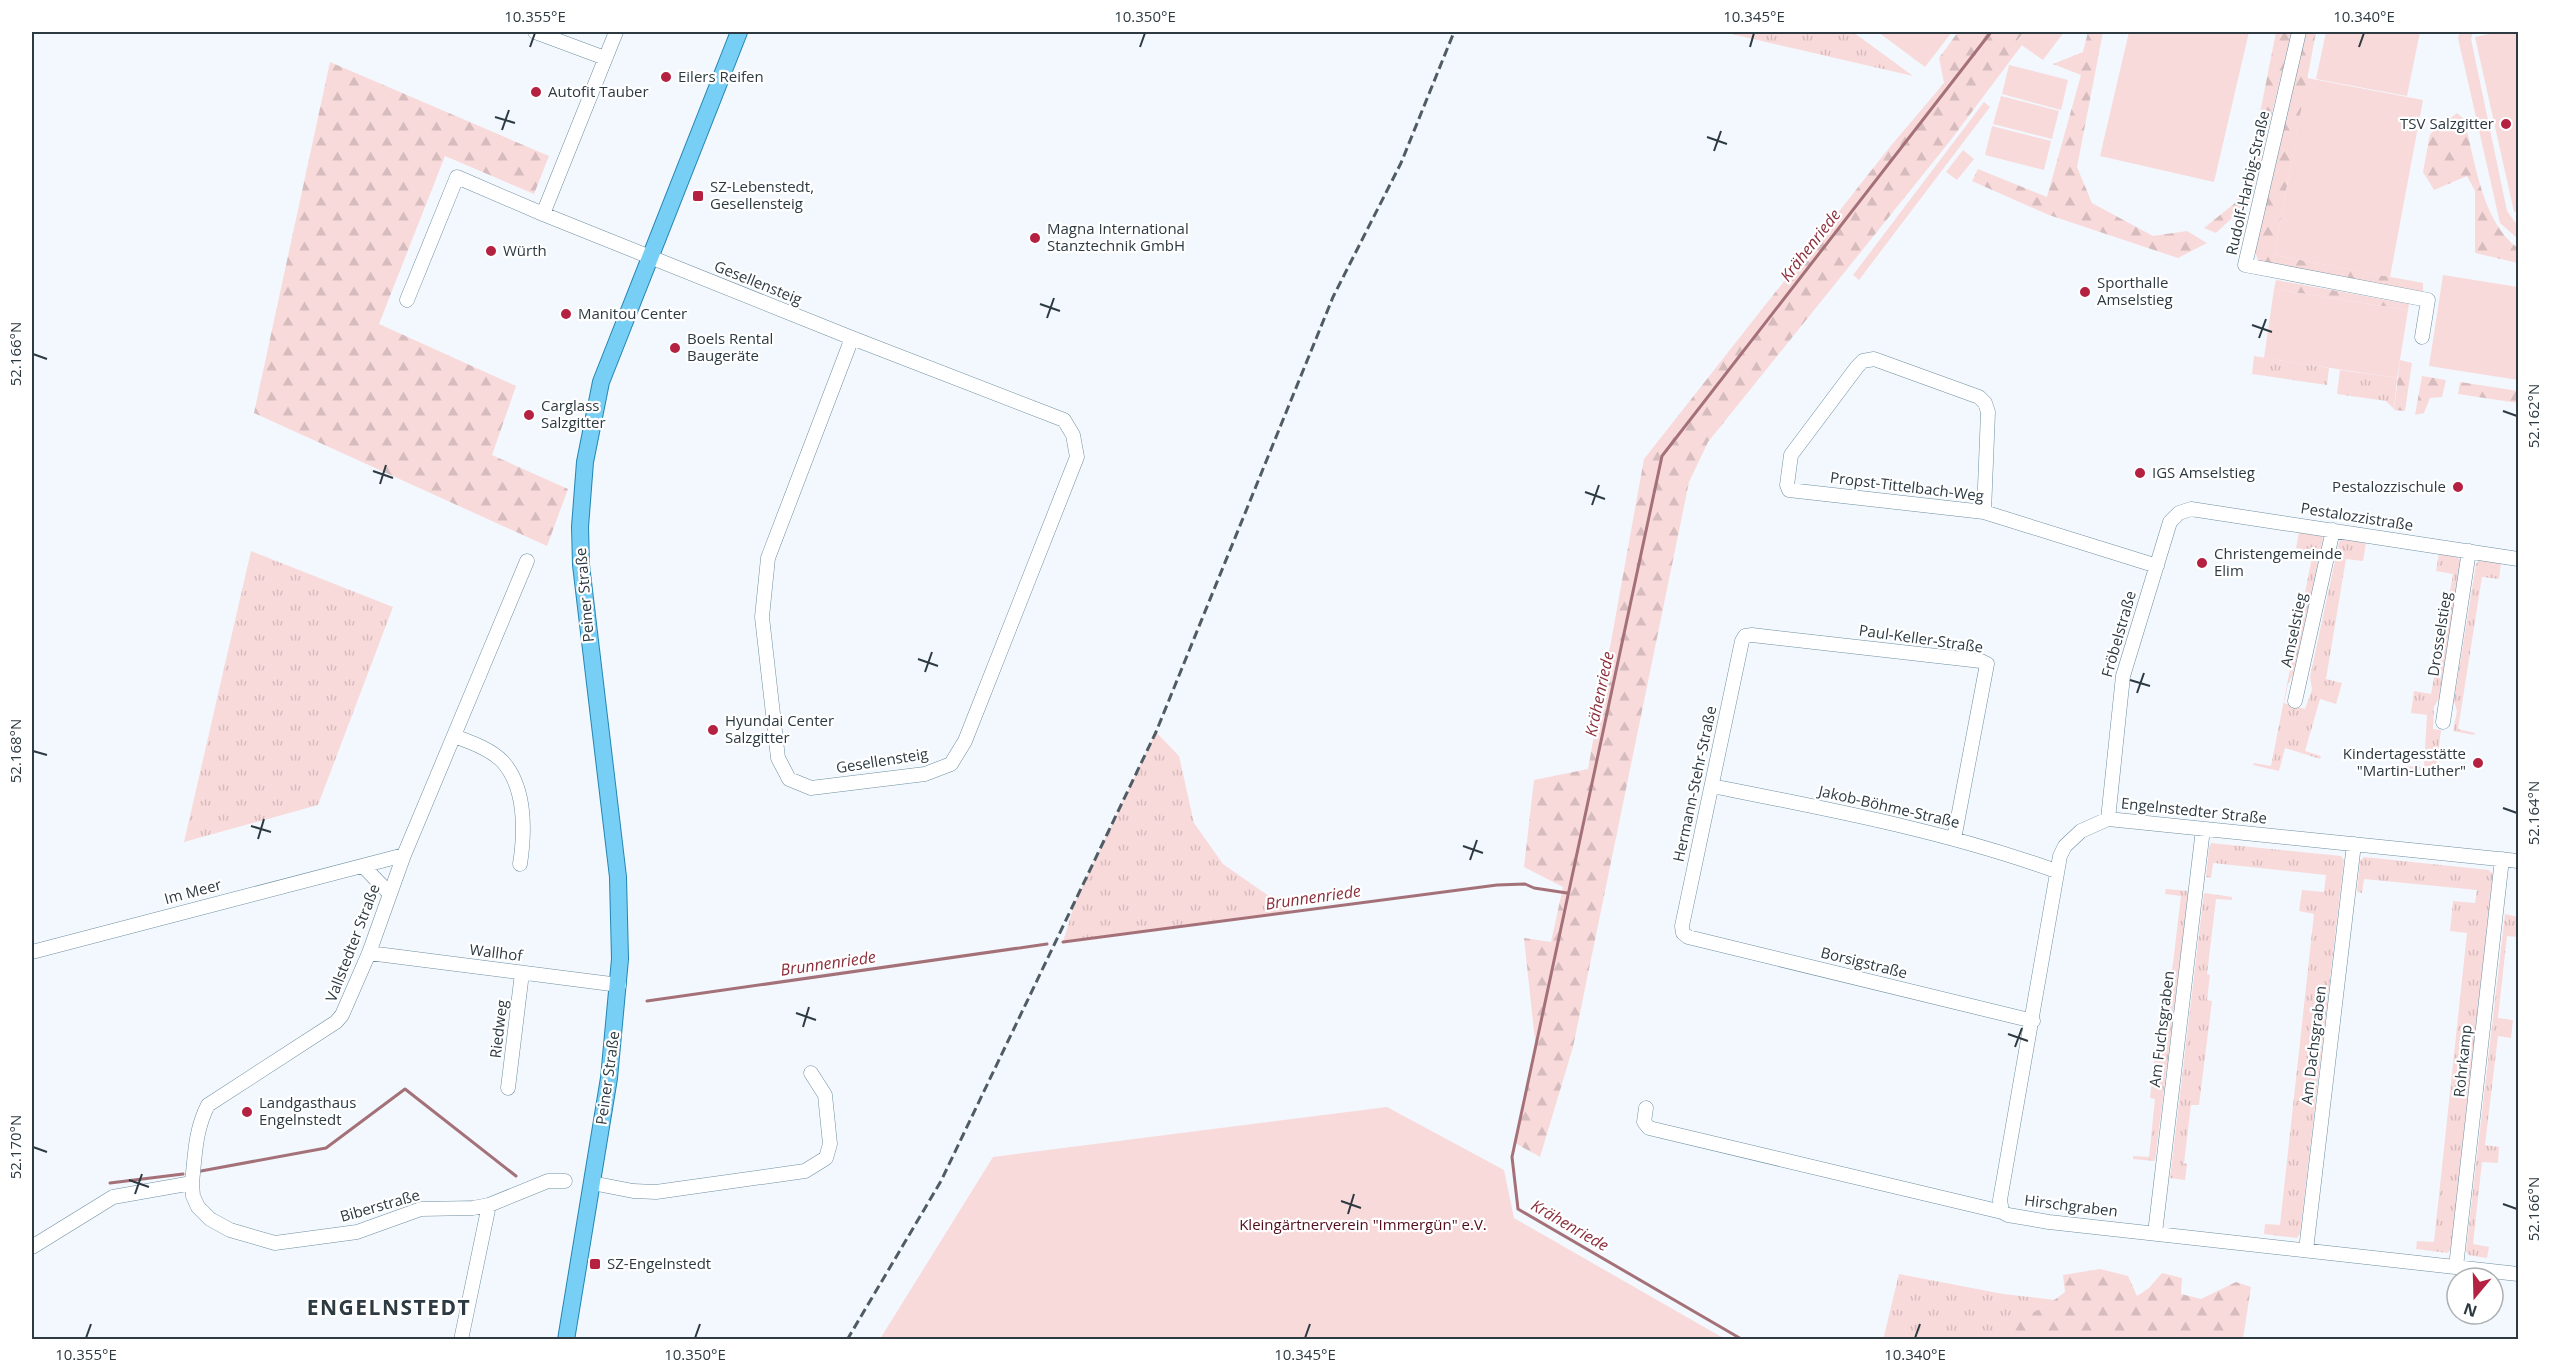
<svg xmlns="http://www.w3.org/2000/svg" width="2550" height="1371" viewBox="0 0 2550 1371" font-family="'Open Sans',sans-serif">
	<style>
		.grass { fill: url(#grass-tufts) }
		.forest { fill: url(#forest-firs) }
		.garden { fill: #f9dadb }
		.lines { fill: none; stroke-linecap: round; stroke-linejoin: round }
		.stream { stroke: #a57178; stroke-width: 3 }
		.minor-casing { stroke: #6f8fa2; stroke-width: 15 }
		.major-casing { stroke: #2386b2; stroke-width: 18 }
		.minor { stroke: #fff; stroke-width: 14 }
		.major { stroke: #78cff5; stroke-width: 16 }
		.rail { stroke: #505c63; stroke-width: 3; stroke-dasharray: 9 4.5; stroke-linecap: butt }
		.ticks { fill: none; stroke: #2d3a42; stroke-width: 2 }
		.poi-dot { fill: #b42141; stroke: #fff; stroke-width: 2 }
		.labels { text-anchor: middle; stroke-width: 4.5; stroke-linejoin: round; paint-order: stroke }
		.poi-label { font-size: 15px; fill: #2d3a42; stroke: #fff; text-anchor: start }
		.street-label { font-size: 15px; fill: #2d3a42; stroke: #fff }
		.park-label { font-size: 15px; fill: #530c1b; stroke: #fff }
		.water-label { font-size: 16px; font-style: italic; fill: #8c2e3c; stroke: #fff }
		.district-label { font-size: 21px; font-weight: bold; letter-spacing: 1.5px; fill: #2d3a42; stroke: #fff }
		.neatline { fill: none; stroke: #2d3a42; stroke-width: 2 }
		.ticks-label { font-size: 15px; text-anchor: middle; fill: #2d3a42 }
	</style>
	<defs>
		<pattern id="grass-tufts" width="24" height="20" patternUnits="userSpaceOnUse" patternTransform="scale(1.5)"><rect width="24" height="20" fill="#f9dadb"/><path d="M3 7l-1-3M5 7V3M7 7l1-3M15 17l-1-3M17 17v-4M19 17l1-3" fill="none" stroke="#d6bcbd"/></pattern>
		<pattern id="forest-firs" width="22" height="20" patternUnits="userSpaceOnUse" patternTransform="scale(1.5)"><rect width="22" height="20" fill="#f9dadb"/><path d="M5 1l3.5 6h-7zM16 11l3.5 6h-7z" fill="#d6bcbd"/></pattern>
	</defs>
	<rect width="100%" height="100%" fill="#f2f8fd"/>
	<path class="grass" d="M1723,32H1853L1913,76Z
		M2254,356L2329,368L2327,385L2252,374Z
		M2340,370L2397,378L2394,409L2386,401L2337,394Z
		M2299,532L2321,536L2323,539L2294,673L2288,684L2284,703L2305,709L2312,690L2310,677L2339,542L2342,539L2366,543L2363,561L2346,559L2326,679L2342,683L2336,704L2320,699L2305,751L2321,756L2320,759L2285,748L2279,771L2253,765L2254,763L2271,766L2313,552L2296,548Z
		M251,551L393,607L318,805L184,842Z
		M2439,554L2457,557L2461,561L2439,698L2434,707L2433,729L2441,730L2436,771L2407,769V766L2424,767L2427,715L2411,713L2414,691L2431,694L2453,574L2436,571Z
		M2480,560L2501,563L2499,579L2482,577L2458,729L2475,733L2474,735L2453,731L2457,711L2454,701L2476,564Z
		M1156,732L1179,756L1194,823L1223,864L1290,911L1063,942L1075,902Z
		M2211,843L2341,856L2344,860L2300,1234L2297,1238L2264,1234L2265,1224L2280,1225L2314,914L2299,911L2302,890L2324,892L2326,875L2213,863L2211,878L2206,877L2209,848Z
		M2364,857L2489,870L2493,874L2451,1248L2448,1253L2416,1249L2417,1241L2434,1242L2467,933L2450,931L2453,901L2475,903L2477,890L2364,879L2362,893L2357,892L2360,861Z
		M2166,889L2189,891L2155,1161L2133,1159V1156L2149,1157L2155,1099L2150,1098L2160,1006H2165L2168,980H2171L2181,896L2165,894Z
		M2204,893L2232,897V900L2216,899L2207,974L2210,975L2207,1000L2212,1001L2199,1105H2191L2184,1163L2187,1164L2185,1180L2170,1178Z
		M2505,914L2518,917V937L2507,936L2498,1018L2513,1020L2511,1038L2498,1036L2485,1145L2499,1147L2498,1163L2482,1162L2473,1244L2489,1247L2487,1258L2468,1255L2466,1251Z
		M1899,1274L2003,1294L2055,1300L2027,1317L1995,1325L1987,1339L1883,1340Z"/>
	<path class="forest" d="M1958,32H2024L2017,41L2022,45L1950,141L1708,442L1689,482L1573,1047L1540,1157L1515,1143L1536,1050L1524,938L1551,942L1563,887L1524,867L1534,780L1588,769L1644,459L1889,148L1944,83L1939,58Z
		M2088,32H2103L2077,167L2092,203L2153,236L2187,231L2207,243L2178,258L2049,215L1972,181L1978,169L2047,197L2081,75L2053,64L2083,52Z
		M2276,32H2292L2250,201L2216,233L2204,228L2235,203L2246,184Z
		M2305,32H2316L2274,255L2423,283V294L2259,264L2255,251Z
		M330,62L549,156L534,194L445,156L379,324L516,386L492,455L568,489L547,546L254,413Z
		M2457,113L2464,119C2475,160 2482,223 2518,248V263L2475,253V191L2467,176L2434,190L2423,172L2430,134Z
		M2276,280L2409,304L2408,310L2274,289Z
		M2400,360L2412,363L2405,411L2394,410Z
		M2422,376L2446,380L2442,397L2430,398L2424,413L2415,415Z
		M2460,382L2518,391V403L2458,394Z
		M2100,1269L2128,1276L2137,1296L2149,1288L2162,1273L2182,1278L2181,1294L2201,1299L2236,1282L2251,1287L2243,1339H1987L1994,1325C2026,1317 2039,1312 2065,1292L2063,1275Z"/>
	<path class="garden" d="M1878,32H1952L1925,67Z
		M2024,32H2064L2043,60L2017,42Z
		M2129,32H2249L2214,182L2100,156Z
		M2326,32H2420L2407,96L2316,79Z
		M2460,32H2473L2471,39L2507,211L2518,226V239L2500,223L2458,38Z
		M2498,32H2518V211L2514,212L2475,37Z
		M2009,65L2068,80L2061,110L2002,94Z
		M2307,78L2423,100L2390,277L2274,255Z
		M2001,96L2059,111L2052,139L1993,124Z
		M1984,102L1990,107L1859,280L1853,275Z
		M1992,126L2051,141L2044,170L1985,155Z
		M1963,150L1974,159L1957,180L1946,172Z
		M2443,275L2518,287V380L2429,366Z
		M2274,289L2408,310L2397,378L2264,358Z
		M1387,1107L1504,1170L1514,1218L1725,1339H880L993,1157Z"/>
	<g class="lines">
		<path class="stream" d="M1063,942L1497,885L1525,884L1534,888L1567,893
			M647,1001L1047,944
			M201,1171L326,1148L405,1089L516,1176
			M110,1183L183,1174
			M1743,1340L1518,1209L1512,1157L1662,456L1991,32"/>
		<g class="minor-casing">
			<path id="minor" d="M535,32L605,58
				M616,32L543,214L852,338L1064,420L1073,435L1077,457L965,741L951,764L925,774L811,788L789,779L778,758L762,617L768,558L852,338
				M2299,32L2245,265L2428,300L2422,337
				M407,300L457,177L543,214
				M1984,512L1988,412L1985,403L1979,397L1874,359L1863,361L1857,367L1791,455L1787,485L1789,490L1984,512L2157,566
				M2295,701L2333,530
				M2443,722L2469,551
				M454,736C470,742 491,749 503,762C526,788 525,832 520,864
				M1712,786C1828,809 1945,831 2056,871
				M2108,819L2123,676L2170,522L2179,513L2191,509L2518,559
				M1954,839L1987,664L1981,661L1752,635L1745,636L1742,641L1682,926L1683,933L1688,937L2033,1021
				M363,866L389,893
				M32,952L404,855
				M369,953L619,985
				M508,1088L522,973
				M1646,1108L1644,1122L1649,1128L2002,1212L2008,1215L2049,1222L2518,1274
				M192,1183L193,1196L198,1207L210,1219L230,1230L275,1243L357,1232L421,1209L473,1208L489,1205L548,1181H565
				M592,1183L633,1191L656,1192L805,1171L826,1158L830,1144L825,1095L811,1073
				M2002,1212L2000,1200L2060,856L2065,846L2081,831L2108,819L2518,861
				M2155,1233L2203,829
				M32,1247L113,1197L192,1183C195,1156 195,1130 208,1105L336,1022L342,1015L369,953L404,855L527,561
				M2306,1250L2354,844
				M2456,1267L2502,859
				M461,1340L489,1205"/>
		</g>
		<g class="major-casing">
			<path id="major" d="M566,1340L609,1078L620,959L618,877L581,565L580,527L585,462L601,382L739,32"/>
		</g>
		<use href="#minor" class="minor"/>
		<use href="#major" class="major"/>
		<path class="rail" d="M847,1340L941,1181L1156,732L1333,297L1401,163L1454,32"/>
	</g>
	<path class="ticks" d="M530,47L535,33M1140,47L1145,33M1750,47L1754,33M2359,47L2364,33M495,117L515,123M502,130L509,110M1707,137L1727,144M1714,151L1721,131M1040,304L1060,311M1047,318L1054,298M2252,325L2272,332M2259,338L2266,319M33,354L47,359M2503,411L2517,416M373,471L393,478M380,484L386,465M1585,492L1605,499M1592,505L1599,485M918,659L938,666M925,672L932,652M2130,680L2150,686M2137,693L2144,673M33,751L47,755M2503,808L2517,813M251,826L271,832M258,839L264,819M1463,846L1483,853M1470,860L1477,840M796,1013L816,1020M803,1027L809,1007M2008,1034L2028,1041M2015,1047L2022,1028M33,1147L47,1152M129,1180L149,1187M135,1194L142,1174M1341,1201L1361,1208M2503,1204L2517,1209M1348,1214L1354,1194M86,1338L91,1324M695,1338L700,1324M1305,1338L1310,1324M1915,1338L1920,1324"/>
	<g class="poi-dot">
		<circle cx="666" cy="77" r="6"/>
		<circle cx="536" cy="92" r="6"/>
		<circle cx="2506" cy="124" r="6"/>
		<rect x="692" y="190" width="12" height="12" rx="3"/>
		<circle cx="1035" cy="238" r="6"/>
		<circle cx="491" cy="251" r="6"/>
		<circle cx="2085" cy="292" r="6"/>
		<circle cx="566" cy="314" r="6"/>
		<circle cx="675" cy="348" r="6"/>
		<circle cx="529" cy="415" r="6"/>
		<circle cx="2140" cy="473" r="6"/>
		<circle cx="2458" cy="487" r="6"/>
		<circle cx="2202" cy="563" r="6"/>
		<circle cx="713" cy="730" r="6"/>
		<circle cx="2478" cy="763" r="6"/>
		<circle cx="247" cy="1112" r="6"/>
		<rect x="589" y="1258" width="12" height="12" rx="3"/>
	</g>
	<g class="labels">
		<g class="poi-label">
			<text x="678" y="82">Eilers Reifen</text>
			<text x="548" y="97">Autofit Tauber</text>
			<text x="2494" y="129" text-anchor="end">TSV Salzgitter</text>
			<text x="710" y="192">SZ-Lebenstedt,<tspan x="710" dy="17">Gesellensteig</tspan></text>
			<text x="1047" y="234">Magna International<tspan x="1047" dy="17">Stanztechnik GmbH</tspan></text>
			<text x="503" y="256">Würth</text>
			<text x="2097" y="288">Sporthalle<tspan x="2097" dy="17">Amselstieg</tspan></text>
			<text x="578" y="319">Manitou Center</text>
			<text x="687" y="344">Boels Rental<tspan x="687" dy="17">Baugeräte</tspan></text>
			<text x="541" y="411">Carglass<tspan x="541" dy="17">Salzgitter</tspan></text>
			<text x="2152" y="478">IGS Amselstieg</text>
			<text x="2446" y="492" text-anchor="end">Pestalozzischule</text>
			<text x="2214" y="559">Christengemeinde<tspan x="2214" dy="17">Elim</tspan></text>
			<text x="725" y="726">Hyundai Center<tspan x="725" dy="17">Salzgitter</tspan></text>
			<text x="2466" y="759" text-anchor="end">Kindertagesstätte<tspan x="2466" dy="17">"Martin-Luther"</tspan></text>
			<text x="259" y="1108">Landgasthaus<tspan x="259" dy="17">Engelnstedt</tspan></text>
			<text x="607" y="1269">SZ-Engelnstedt</text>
		</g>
		<g class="street-label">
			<text transform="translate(2248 183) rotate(-77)" y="5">Rudolf-Harbig-Straße</text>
			<text transform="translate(758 283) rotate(22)" y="5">Gesellensteig</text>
			<text transform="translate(1907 487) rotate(7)" y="5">Propst-Tittelbach-Weg</text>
			<text transform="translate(2357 517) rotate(9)" y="5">Pestalozzistraße</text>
			<text transform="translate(585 595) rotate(-95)" y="5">Peiner Straße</text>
			<text transform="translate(2294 630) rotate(-78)" y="5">Amselstieg</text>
			<text transform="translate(2119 634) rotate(-74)" y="5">Fröbelstraße</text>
			<text transform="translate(2440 634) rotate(-81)" y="5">Drosselstieg</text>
			<text transform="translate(1921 639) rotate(8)" y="5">Paul-Keller-Straße</text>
			<text transform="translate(882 761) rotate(-9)" y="5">Gesellensteig</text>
			<text transform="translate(1695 784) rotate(-78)" y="5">Hermann-Stehr-Straße</text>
			<text transform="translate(1889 807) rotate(13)" y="5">Jakob-Böhme-Straße</text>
			<text transform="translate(2194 811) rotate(6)" y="5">Engelnstedter Straße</text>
			<text transform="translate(193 892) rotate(-15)" y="5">Im Meer</text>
			<text transform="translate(353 943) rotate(-69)" y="5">Vallstedter Straße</text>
			<text transform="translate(496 953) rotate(7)" y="5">Wallhof</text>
			<text transform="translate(1864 963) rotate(14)" y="5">Borsigstraße</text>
			<text transform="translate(499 1029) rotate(-83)" y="5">Riedweg</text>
			<text transform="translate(2162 1029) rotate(-83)" y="5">Am Fuchsgraben</text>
			<text transform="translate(2314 1045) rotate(-83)" y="5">Am Dachsgraben</text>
			<text transform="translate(2463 1061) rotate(-84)" y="5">Rohrkamp</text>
			<text transform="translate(608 1078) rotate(-82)" y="5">Peiner Straße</text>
			<text transform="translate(380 1206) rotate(-16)" y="5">Biberstraße</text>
			<text transform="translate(2071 1206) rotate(7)" y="5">Hirschgraben</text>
		</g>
		<g class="park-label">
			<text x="1363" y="1230">Kleingärtnerverein "Immergün" e.V.</text>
		</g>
		<g class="water-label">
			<text transform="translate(1810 245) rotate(-52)" y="6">Krähenriede</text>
			<text transform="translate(1599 694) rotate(-78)" y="6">Krähenriede</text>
			<text transform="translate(1313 897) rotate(-8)" y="6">Brunnenriede</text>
			<text transform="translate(828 963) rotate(-8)" y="6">Brunnenriede</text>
			<text transform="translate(1570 1225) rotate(30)" y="6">Krähenriede</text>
		</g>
		<g class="district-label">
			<text x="389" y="1315">ENGELNSTEDT</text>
		</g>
	</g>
	<rect width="2550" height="1371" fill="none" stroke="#ffffff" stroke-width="66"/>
	<g transform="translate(2475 1296) rotate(199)"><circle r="28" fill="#ffffff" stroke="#abb0b3" stroke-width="1.5"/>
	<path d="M0-4.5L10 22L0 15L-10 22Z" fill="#b42141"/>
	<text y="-9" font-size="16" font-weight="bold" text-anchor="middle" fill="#2d3a42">N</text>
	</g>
	<rect x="33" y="33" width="2484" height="1305" class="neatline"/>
	<g class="ticks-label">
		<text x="535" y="22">10.355°E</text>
		<text x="1145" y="22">10.350°E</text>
		<text x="1754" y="22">10.345°E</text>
		<text x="2364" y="22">10.340°E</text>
		<text transform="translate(16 354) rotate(-90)" y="5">52.166°N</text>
		<text transform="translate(2534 416) rotate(-90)" y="5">52.162°N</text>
		<text transform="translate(16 751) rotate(-90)" y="5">52.168°N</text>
		<text transform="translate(2534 813) rotate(-90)" y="5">52.164°N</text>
		<text transform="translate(16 1147) rotate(-90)" y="5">52.170°N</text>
		<text transform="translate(2534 1209) rotate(-90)" y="5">52.166°N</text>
		<text x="86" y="1360">10.355°E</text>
		<text x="695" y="1360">10.350°E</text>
		<text x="1305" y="1360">10.345°E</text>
		<text x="1915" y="1360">10.340°E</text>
	</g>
</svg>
